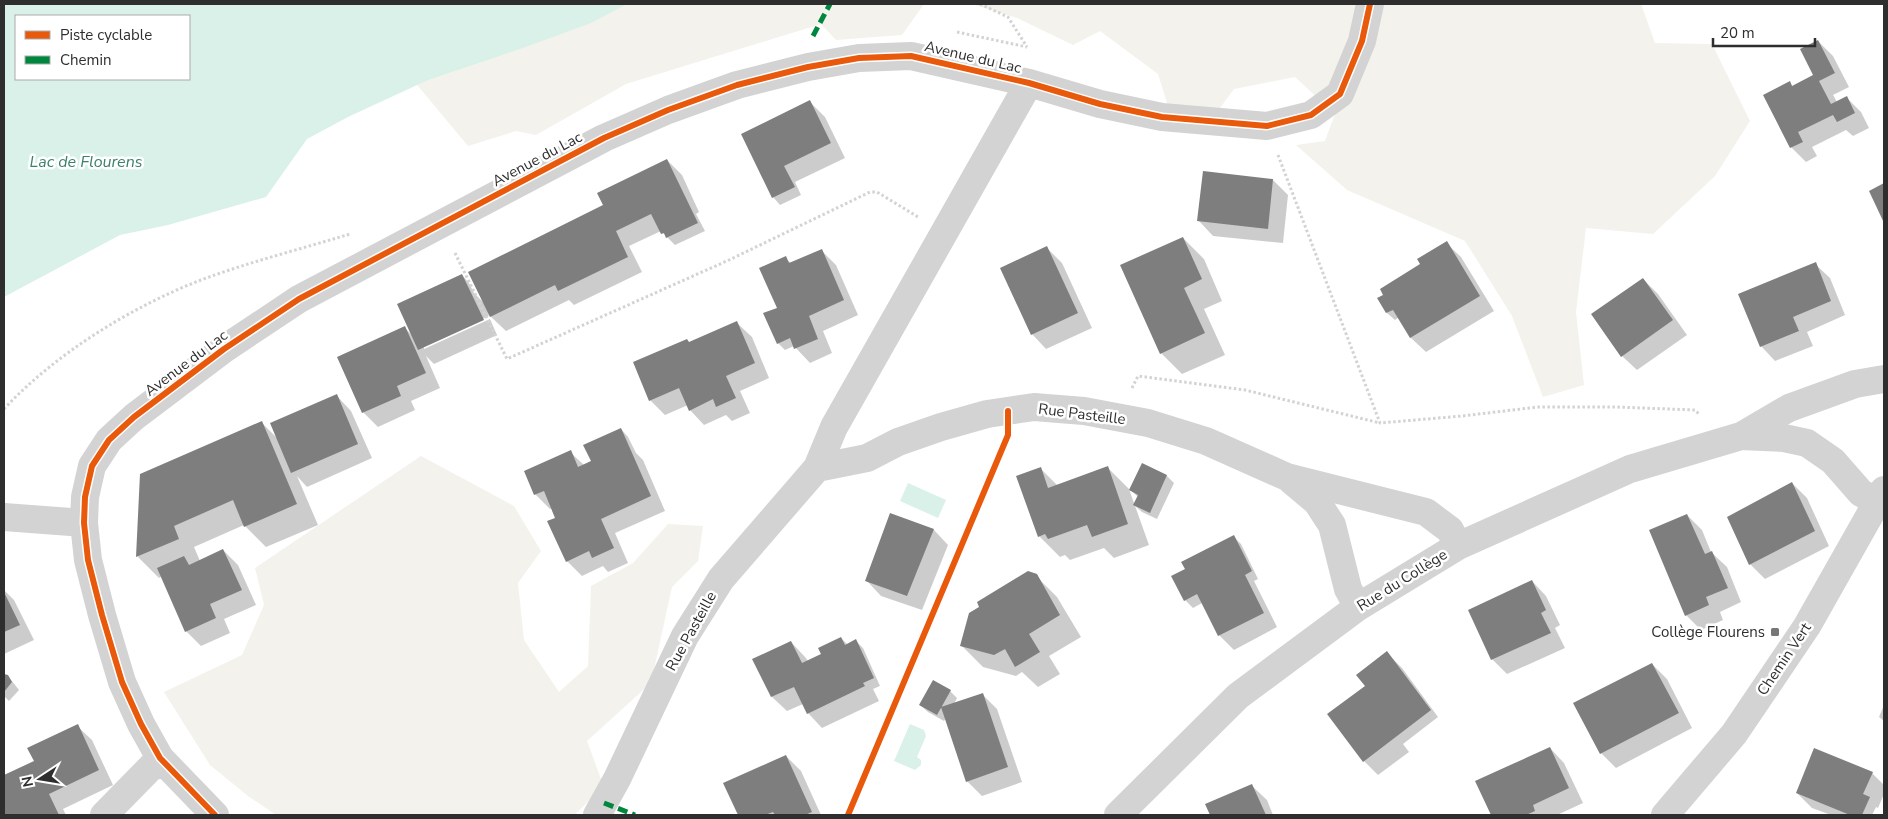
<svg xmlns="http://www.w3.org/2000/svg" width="1888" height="819" viewBox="0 0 1888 819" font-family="'Nunito Sans',sans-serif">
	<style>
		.green { fill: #f4f2ec }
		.water { fill: #d9f1e9; fill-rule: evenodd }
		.shadow { fill: #0003 }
		.building { fill: #7e7e7e }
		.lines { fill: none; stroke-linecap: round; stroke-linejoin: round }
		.path { stroke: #d3d3d3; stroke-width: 3; stroke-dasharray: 2.5 2.5; stroke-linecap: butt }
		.minor { stroke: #d3d3d3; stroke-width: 28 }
		.quiet { stroke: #00873e; stroke-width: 5; stroke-dasharray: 10 5; stroke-linecap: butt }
		.cycleway-casing { stroke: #fff; stroke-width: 9 }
		.cycleway { stroke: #e8590c; stroke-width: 6 }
		.poi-dot { fill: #777; stroke: #fff; stroke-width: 2 }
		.labels { text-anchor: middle; stroke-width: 5; stroke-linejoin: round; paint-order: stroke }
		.street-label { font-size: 15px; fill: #2e2e2e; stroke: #fff }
		.poi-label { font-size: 15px; fill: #2e2e2e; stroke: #fff; text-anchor: end }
		.water-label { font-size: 16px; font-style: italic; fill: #3a826c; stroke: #fff }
	</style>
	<rect width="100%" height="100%" fill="#fff"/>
	<path class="green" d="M522,4H924L902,35L836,40L821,24L626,84L536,135L516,131L468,146L418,86L406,67Z
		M972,4H1641L1655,43L1712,44L1750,121L1715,176L1653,234L1586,228L1576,312L1584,385L1543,397L1512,316L1465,241L1347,190L1296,145L1325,141L1335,114L1295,77L1234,89L1206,127L1173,122L1158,74L1100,31L1073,45L1017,18Z
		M421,456L514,506L541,551L518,583L524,640L559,692L588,666L591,586L633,563L668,524L703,526L698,561L672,587L651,683L587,741L604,787L574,815H276L248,796L210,765L164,692L242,655L264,605L255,568Z"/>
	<path class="water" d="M4,4H627L591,23L523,48L428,80L348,117L307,139L266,197L168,225L120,235L4,297ZM16,16H189V79H16Z
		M908,483L946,500L938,518L900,501Z
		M910,724L924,730L926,736L917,757L921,760V765L915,770L894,761Z"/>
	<path class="shadow" d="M1818,41L1833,56L1849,87L1833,95L1837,102L1846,97L1861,112L1869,128L1853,136L1846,130L1812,147L1817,156L1806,162L1791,147L1790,83L1793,87L1815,76Z
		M810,102L825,117L845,158L795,182L801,195L780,205L773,197L743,134Z
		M667,160L682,175L699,212L696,214L705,231L675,245L661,231L629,246L642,272L574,305L569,300L506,331L487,313L489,316L424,346V349L490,319L497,335L434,364L426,356L440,388L411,401L415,410L378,427L363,412L405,328L412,335L462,275L469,283L474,293L485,304L604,205Z
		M1273,180L1288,195L1283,243L1213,236L1199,221Z
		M1183,238L1204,259L1222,301L1204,309L1225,355L1182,374L1161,353Z
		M1446,243L1461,257L1494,311L1426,352L1411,338L1399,317L1395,320L1387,313L1379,299L1422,265Z
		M1047,248L1062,263L1092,328L1046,349L1032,334Z
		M821,250L836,265L858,315L823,331L832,353L810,363L794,346L785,350L778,343V309L785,258L791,263Z
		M1815,264L1830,278L1845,315L1807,332L1813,346L1775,361L1761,346Z
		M1643,279L1658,294L1687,335L1637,370L1622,356Z
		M737,323L752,337L769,378L740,391L750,413L732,421L726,415L704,425L690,410L688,405L665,415L650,400L635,363L689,343Z
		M337,396L351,411L372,458L307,487L297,476L318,525L266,547L244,525L194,547L200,561L223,550L238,565L256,605L224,619L230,633L201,646L186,631L162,576L159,578L138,557L141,475L261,422L278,439Z
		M621,429L628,437L636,453L643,460L665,511L615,533L628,563L608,572L603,566L582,576L567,561L557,518L552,508L550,509L535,494L570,452L584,465L593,462Z
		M1143,465L1167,476L1174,483L1157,519L1142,512L1134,505L1138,497L1131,490Z
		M1108,468L1129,489L1149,545L1114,558L1104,548L1070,560L1065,555L1060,557L1039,536L1041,469L1058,486Z
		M1792,483L1807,498L1829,546L1765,579L1750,564Z
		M890,515L934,530L948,545L922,610L881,596L867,581Z
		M1687,515L1702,530L1711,552L1727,567L1741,602L1720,612L1723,620L1701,630L1686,615Z
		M1234,537L1241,544L1258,579L1254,581L1277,627L1234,650L1219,635L1202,603L1193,608L1185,600L1186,570Z
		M1036,576L1057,597L1081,637L1049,656L1060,674L1038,687L1022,672L1016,676L983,667L962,646L981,607Z
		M1532,581L1546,596L1560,625L1555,628L1565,648L1507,674L1492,659Z
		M4,590L14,600L34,640L4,654Z
		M841,638L848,645L856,641L863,648L880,686L873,689L879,701L822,728L808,713L803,704L787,711L772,697L754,659L791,642L805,657L808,661L822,654Z
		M1387,653L1402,668L1438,717L1403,744L1409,752L1378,775L1364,761L1366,686Z
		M1652,664L1667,679L1692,728L1616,768L1601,753Z
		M4,675L8,676L19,690L9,701L4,696Z
		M950,691L957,698L954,704L982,694L997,709L1022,782L982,796L967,781L946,718L944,721L928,712L920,705Z
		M1884,705V721L1879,717Z
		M77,726L92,740L113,785L63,809L66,815H4V787L6,786L4,776L35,762Z
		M1550,748L1564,763L1583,803L1557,815H1492L1477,781Z
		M786,756L801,771L821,815H739L725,784Z
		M1872,773L1884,785V794L1878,808L1876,807L1872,815H1831L1812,808L1797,793Z
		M1252,786L1267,800L1273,815H1211L1207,805Z"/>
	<path class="building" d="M1818,40L1835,73L1819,81L1831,104L1847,96L1855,113L1837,122L1833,115L1798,132L1803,142L1790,148L1763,95L1790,81L1792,86L1813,75L1800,49Z
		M810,100L831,143L784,166L795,187L772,198L741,134Z
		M667,159L698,223L666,238L664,233L661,234L651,214L616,231L628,257L558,291L555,285L490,317L468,272L603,205L597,193Z
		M1203,171L1273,179L1268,229L1197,221Z
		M1884,183V223L1869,191Z
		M1183,237L1202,279L1184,288L1205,333L1160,354L1120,265Z
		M1447,241L1480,296L1410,338L1393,310L1386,313L1377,298L1383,295L1380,289L1420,264L1417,259Z
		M1047,246L1078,313L1031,335L1000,268Z
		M822,249L844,300L809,316L818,339L794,349L790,338L777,344L763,313L777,308L759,268L786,256L789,263Z
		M1816,262L1831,301L1793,317L1799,331L1760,347L1738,294Z
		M462,274L484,320L418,350L397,304Z
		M1643,278L1673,320L1621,357L1591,314Z
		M737,321L755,363L726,376L736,398L716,407L713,399L689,411L679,388L649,401L633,362L687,339L689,342Z
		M405,326L426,373L397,386L401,396L362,413L337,357Z
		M337,394L358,444L291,473L270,423Z
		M262,421L297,504L244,527L233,500L174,526L179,539L136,557L140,474Z
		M621,428L651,496L601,519L614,548L592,558L589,551L566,562L547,521L555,518L544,491L534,495L524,471L571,450L578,467L591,461L583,445Z
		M1142,463L1167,475L1150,513L1133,505L1138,495L1129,490Z
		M1108,466L1128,524L1092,537L1087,525L1048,539L1045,534L1038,537L1016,476L1041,467L1048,488Z
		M1792,482L1815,531L1749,565L1727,517Z
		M890,513L934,529L907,596L865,581Z
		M1687,514L1705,554L1712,551L1728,588L1706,597L1709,605L1685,616L1649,530Z
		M1234,535L1252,571L1245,575L1264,613L1218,636L1197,594L1184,601L1171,576L1185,569L1181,562Z
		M223,549L242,590L210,604L216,618L185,632L157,568L184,556L189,565Z
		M1028,571L1037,574L1060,615L1029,634L1040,652L1015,667L1005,649L994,655L960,646L969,613L979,607L977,602Z
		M1532,580L1546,610L1541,613L1551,633L1491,660L1468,610Z
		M4,592L20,625L4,632Z
		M841,637L845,645L856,639L874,678L863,683L865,686L807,714L794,687L771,697L752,659L791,641L802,663L821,654L818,648Z
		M1387,651L1431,710L1363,762L1327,714L1365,686L1356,675Z
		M1652,663L1679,713L1600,754L1573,703Z
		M4,674L8,675L12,682L4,692Z
		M933,680L951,690L937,715L919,705Z
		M983,693L1008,767L966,782L941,707Z
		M78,724L99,770L49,794L59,815H4V775L34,761L27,748Z
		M1550,747L1569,788L1533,805L1535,811L1526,815H1491L1475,781Z
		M1814,748L1873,772L1863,794L1870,797L1862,815H1850L1796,793Z
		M786,755L812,812L805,815H775L773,812L765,815H738L723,783Z
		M1252,784L1266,815H1210L1205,804Z"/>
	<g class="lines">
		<path class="path" d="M980,4L1008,17L1027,47
			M957,32L1027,47
			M1278,155L1380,423L1462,416L1538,407H1616L1695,410L1700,415
			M455,253L507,359L729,260L870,192H877L918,217
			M1132,388L1138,376L1245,390L1380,423
			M4,409C55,354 131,307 201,280C249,262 301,249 350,234"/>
		<path class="minor" d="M1741,436L1784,438L1807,443L1833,461L1861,493L1877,501
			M817,468L834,427L1029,83
			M1292,481L1317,502L1332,525L1348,589L1358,607
			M4,517L84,523
			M104,815L160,758
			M215,815L160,758L141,724L122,682L102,615L88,560L84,523L85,497L92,466L109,440L134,417L224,349L299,299L604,138L668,110L737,85L808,67L859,58L911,56L1029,83L1100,104L1162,117L1267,126L1311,115L1340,94L1362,41L1370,4
			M597,815L617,779L685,636L721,579L817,468L867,458L898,442L941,427L987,414L1034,407L1084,411L1148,423L1206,441L1287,477L1426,512L1450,530L1458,546
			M1118,815L1238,696L1358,607L1458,546L1630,469L1741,436L1789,408L1855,384L1884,379
			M1665,815L1734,734L1807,626L1884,490"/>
		<path class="quiet" d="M813,36L830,4
			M604,803L635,815"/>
		<g class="cycleway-casing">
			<path id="cycleway" d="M215,815L160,758L141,724L122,682L102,615L88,560L84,523L85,497L92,466L109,440L134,417L224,349L299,299L604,138L668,110L737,85L808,67L859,58L911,56L1029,83L1100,104L1162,117L1267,126L1311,115L1340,94L1362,41L1370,4
				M848,815L1008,435V411"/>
		</g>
		<use href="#cycleway" class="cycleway"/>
	</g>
	<rect class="poi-dot" x="1770" y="627" width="10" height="10" rx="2.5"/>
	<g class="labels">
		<g class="street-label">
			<text transform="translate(973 57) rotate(13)" y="5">Avenue du Lac</text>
			<text transform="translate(537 159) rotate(-28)" y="5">Avenue du Lac</text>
			<text transform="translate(186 363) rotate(-37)" y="5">Avenue du Lac</text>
			<text transform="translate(1082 414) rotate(7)" y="5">Rue Pasteille</text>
			<text transform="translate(1402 580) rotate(-32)" y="5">Rue du Collège</text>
			<text transform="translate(691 631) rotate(-61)" y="5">Rue Pasteille</text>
			<text transform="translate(1784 659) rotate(-56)" y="5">Chemin Vert</text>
		</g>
		<g class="poi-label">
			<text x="1765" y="637">Collège Flourens</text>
		</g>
		<g class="water-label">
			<text x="86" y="167">Lac de Flourens</text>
		</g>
	</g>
	<rect width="1888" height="819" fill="none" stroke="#2e2e2e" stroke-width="10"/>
	<rect x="15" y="15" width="175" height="65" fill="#ffffff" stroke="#ababab"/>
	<rect x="25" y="31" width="25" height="8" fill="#e8590c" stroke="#ababab"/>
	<text x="60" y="40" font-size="15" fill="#2e2e2e">Piste cyclable</text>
	<rect x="25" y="56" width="25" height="8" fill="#00873e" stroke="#ababab"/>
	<text x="60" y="65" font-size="15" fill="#2e2e2e">Chemin</text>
	<g transform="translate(40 779) rotate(258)" stroke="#ffffff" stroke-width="4" paint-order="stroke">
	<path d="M0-4L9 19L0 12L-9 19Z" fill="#2e2e2e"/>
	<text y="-8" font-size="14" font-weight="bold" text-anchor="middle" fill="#2e2e2e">N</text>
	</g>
	<path d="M1713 38v8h102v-8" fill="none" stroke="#2e2e2e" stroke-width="2.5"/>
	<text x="1720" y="38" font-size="15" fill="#2e2e2e" stroke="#ffffff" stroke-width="4" paint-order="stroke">20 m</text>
</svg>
